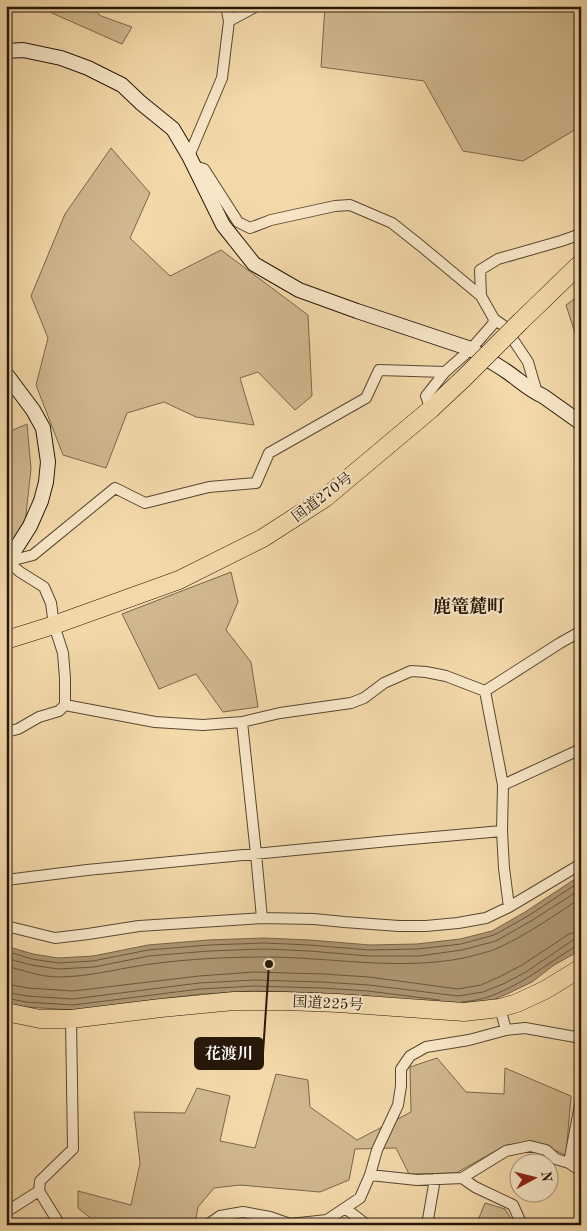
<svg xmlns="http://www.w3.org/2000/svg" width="587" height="1231" viewBox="0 0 587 1231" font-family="'Old Standard TT','Noto Serif JP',serif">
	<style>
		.green { fill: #d0b78e; stroke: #7a674b }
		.water { fill: #ad9672; stroke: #776348 }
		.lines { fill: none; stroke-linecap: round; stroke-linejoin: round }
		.shore { stroke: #69563d; stroke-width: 1 }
		.street-casing { stroke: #584730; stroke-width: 12 }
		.secondary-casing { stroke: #251708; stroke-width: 16 }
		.highway-casing { stroke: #251708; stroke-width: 19 }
		.street { stroke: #f7e6c7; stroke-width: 10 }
		.secondary { stroke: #f7e6c7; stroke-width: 14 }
		.highway { stroke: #f3d8a9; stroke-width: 18 }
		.highway-bridge-casing { stroke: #251708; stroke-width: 19; stroke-linecap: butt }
		.highway-bridge { stroke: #f3d8a9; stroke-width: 18 }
		.labels { text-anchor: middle; stroke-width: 4; stroke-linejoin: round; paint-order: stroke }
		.street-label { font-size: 15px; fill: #251708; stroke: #f7e6c7 }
		.quarter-label { font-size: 18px; font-weight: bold; fill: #251708; stroke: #f7e6c7 }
		.leader { fill: none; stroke: #251708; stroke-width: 2 }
		.callout-dot { fill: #251708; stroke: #f7e6c7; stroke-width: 2 }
		.callout { fill: #251708; stroke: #251708; stroke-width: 2 }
		.callout-label { font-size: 16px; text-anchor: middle; font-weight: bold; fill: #fff }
	</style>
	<rect width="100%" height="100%" fill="#f3d8a9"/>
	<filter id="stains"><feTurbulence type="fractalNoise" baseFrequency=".004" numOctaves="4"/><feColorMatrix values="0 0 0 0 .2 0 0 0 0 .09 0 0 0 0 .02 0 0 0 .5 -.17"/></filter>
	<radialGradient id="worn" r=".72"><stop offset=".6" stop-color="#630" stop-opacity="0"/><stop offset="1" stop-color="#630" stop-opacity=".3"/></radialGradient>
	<path class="green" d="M36,6H89L101,16L132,27L122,44Z
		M325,6H581V75L576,78L581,89V126L523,161L463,151L424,81L321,67Z
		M111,148L150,193L130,238L170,276L221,250L308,315L312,396L295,410L258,372L240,378L254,425L196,417L164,402L127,413L106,468L63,455L36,385L48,338L31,296L65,214Z
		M581,294V352L566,305Z
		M27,424L31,469L25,523L7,551L6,550V433Z
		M231,572L238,602L226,630L251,662L258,707L223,712L196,674L159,689L122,614Z
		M437,1058L466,1092L504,1094L505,1068L571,1096L566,1155L533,1142L506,1145L456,1173L409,1174L396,1148L355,1149L349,1180L320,1192L240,1185L214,1188L198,1207L195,1225H99L78,1208V1191L131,1205L140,1163L134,1112L185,1113L197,1088L230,1096L220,1141L255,1148L276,1074L308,1080L310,1107L357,1140L411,1112L410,1067Z
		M485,1203L505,1209L515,1225H476Z"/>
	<path class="water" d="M581,875V950L554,965L532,982L507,994L486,1003L459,1008L367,996L322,993L254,991L201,994L73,1010L25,1007L6,1003V946L33,954L58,958L93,956L148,945L208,940L264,938L310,940L370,945L417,944L460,939L492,931L525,912Z"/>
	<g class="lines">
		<path class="shore" d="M6,951L32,959L58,963L93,961L148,950L209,945L264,943L309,945L369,950L418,949L461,944L494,935L528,916L581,881
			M6,958L31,965L58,969L94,967L149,956L209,951L264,949L309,951L369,956H419L462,950L496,941L531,921L581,889
			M6,966C23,970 40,977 58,977C90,977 120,968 151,964C188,959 227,957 264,957C331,957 397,971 464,958C475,955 490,952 500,947C528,934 555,915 581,898
			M6,984L28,988L73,991L199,976L254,972L323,974L369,977L458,989L481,985L499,977L522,965L569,934L581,931
			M6,992L27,996L73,999L199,983L254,980L322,982L369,985L458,996L483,992L503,984L526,972L573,940L581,939
			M6,998L26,1002L73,1005L200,989L254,986L322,988L368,991L440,1000
			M462,1002C470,1001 478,1000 485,998C519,987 547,964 576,946L581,945"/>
		<g class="street-casing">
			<path id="street" d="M229,21L257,6
				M189,156L222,78L229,21L226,6
				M194,166L204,169L238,222L250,228L271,220L335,206L350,205L392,223L421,246L481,296L494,319L493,324L471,349L445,372L426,396L431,409
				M481,296L480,270L498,259L561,241L581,234
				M494,319L504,326L528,362L537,393
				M6,560L20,572L44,587L51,603L54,625L63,653L65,678V705L59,711L39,717L18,729L6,732
				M6,562L33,555L115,488L145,503L209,487L256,483L269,453L366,398L379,370L445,372
				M65,705L155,722L203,725L242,722L280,713L351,703L364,698L384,683L411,671L426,672L446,676L485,691L560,643L576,634L581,633
				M242,722L256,854L262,918
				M503,785L581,749
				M6,880L87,870L389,841L502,831
				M509,907L581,864
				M6,926L55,938L88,934L139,926L262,918L314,919L344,922L399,926H426L458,923L486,918L509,907L504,868L502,831L503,785L485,691
				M500,1008L506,1030L525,1028L581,1038
				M569,1163L581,1171
				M370,1175L417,1180L462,1178L506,1151L530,1146L546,1150L556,1159L569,1163L581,1099
				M462,1178L475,1187L513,1205L522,1225
				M345,1208L367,1225
				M6,1212L39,1191
				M60,1225L39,1191L40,1181L73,1149L71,1019
				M207,1225L220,1216L243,1212L270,1217L290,1224L327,1220L360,1198L370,1175L377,1150L398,1105L401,1086V1069L410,1056L426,1047L469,1040L506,1030
				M427,1225L435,1179"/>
		</g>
		<g class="secondary-casing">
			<path id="secondary" d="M6,51L23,50L61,58L88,68L122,85L141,103L173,129L189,156L223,225L254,264L299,290L357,311L471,349C483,357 494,363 506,371C518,379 529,390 543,396L581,423
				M6,374L33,410L43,428L48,462L46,482L41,501L30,526L6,564"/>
		</g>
		<g class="highway-casing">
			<path id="highway" d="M521,321L581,263
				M6,640L54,625L179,580L263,538L325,498L431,409L464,378
				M6,1012L40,1019H71L161,1008L234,1001H285L338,1003L464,1012L500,1008L517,1003L545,990L581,968"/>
		</g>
		<use href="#street" class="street"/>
		<use href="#secondary" class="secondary"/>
		<use href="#highway" class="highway"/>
		<g class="highway-bridge-casing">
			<path id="highway-bridge" d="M464,378L521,321"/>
		</g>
		<use href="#highway-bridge" class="highway-bridge"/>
	</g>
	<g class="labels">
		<g class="street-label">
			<text transform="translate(322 497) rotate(-37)" y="5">国道270号</text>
			<text transform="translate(328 1003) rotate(3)" y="5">国道225号</text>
		</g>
		<g class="quarter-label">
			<text x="469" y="612">鹿篭麓町</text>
		</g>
	</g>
	<path class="leader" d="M269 964L263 1053"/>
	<circle class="callout-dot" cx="269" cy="964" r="5"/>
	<rect class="callout" x="195" y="1038" width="68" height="31" rx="5"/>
	<g class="callout-label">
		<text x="229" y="1059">花渡川</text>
	</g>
	<rect width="587" height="1231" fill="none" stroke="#f3d8a9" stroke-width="25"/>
	<rect x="8" y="8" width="572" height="1216" fill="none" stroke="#251708" stroke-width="2.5"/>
	<rect x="12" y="12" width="562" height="1206" fill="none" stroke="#251708"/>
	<g transform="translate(534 1178) rotate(83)"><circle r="24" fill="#f7e6c7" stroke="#a3937b"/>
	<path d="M0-4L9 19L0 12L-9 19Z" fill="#8f2418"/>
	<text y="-8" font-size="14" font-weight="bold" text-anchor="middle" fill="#251708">N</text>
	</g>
	<rect width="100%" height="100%" filter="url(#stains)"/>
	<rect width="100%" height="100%" fill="url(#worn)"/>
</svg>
